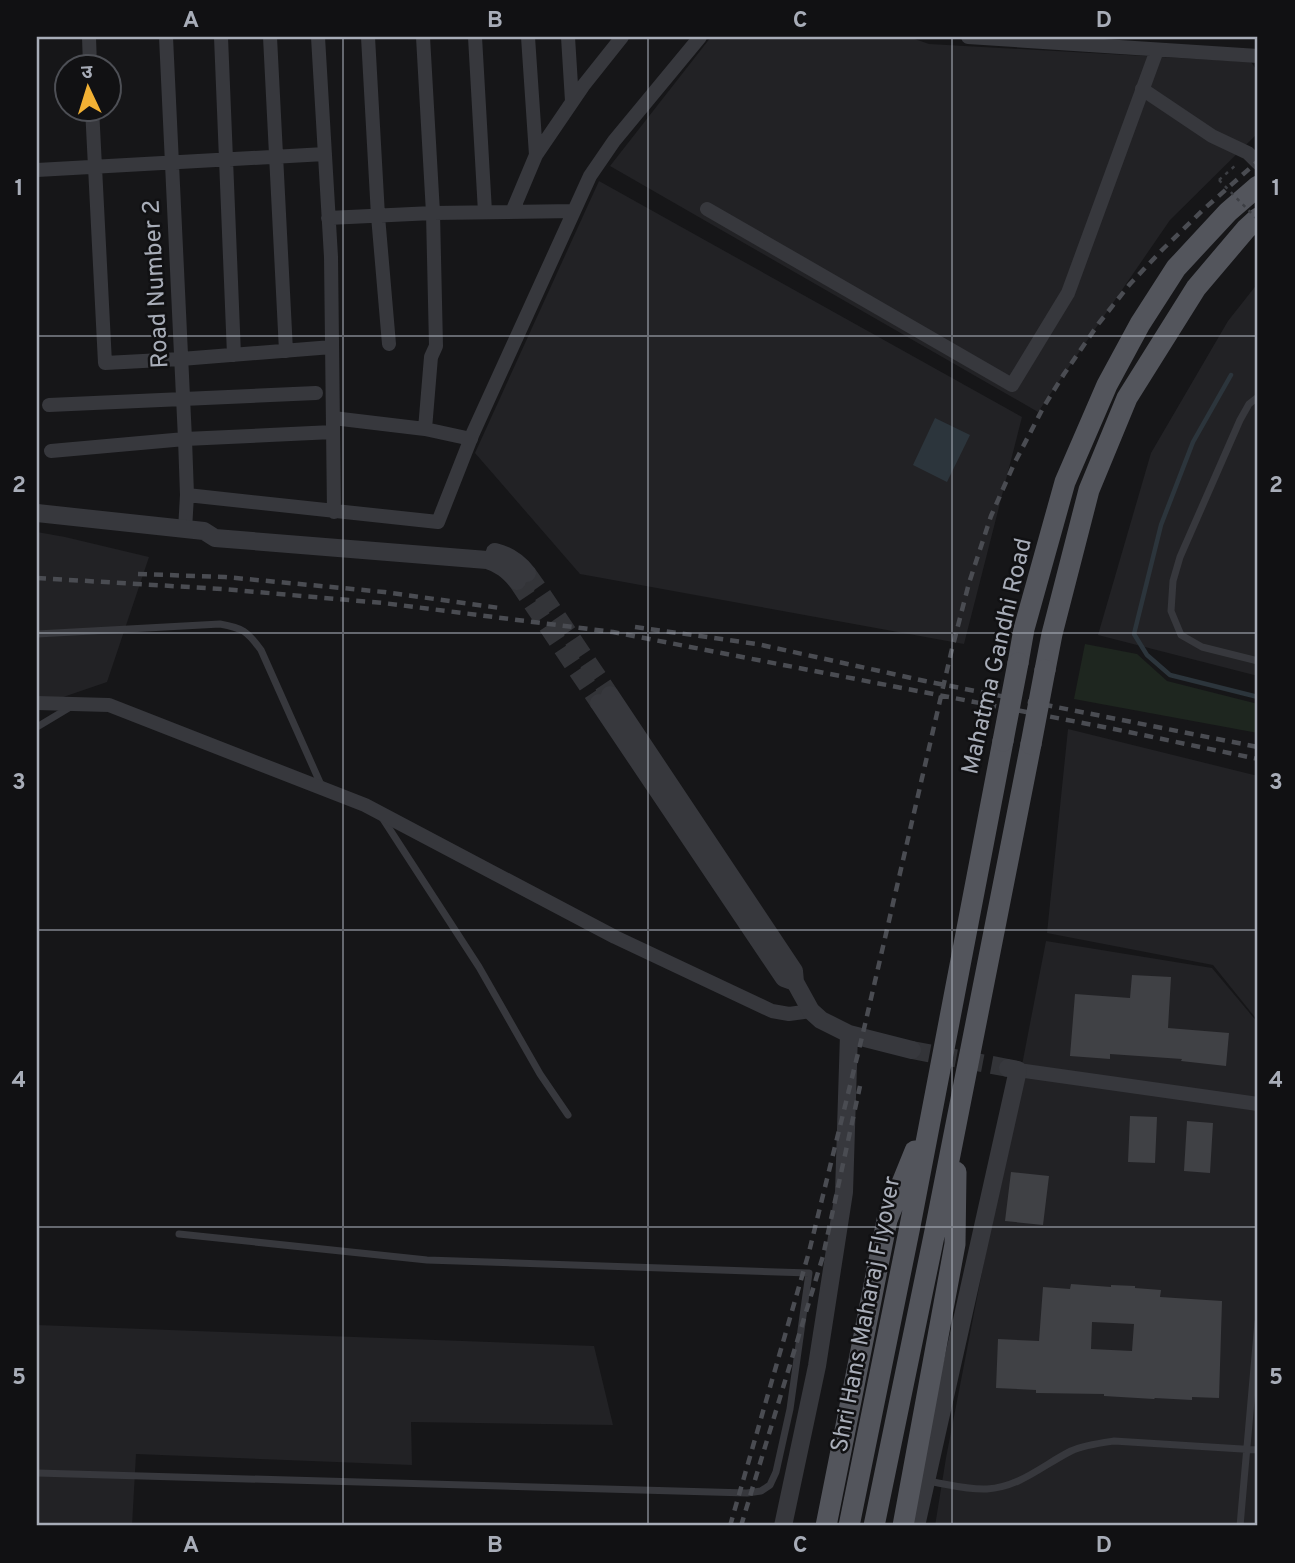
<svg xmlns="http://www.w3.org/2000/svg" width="1295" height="1563" viewBox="0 0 1295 1563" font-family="Overpass,'Noto Sans Devanagari',sans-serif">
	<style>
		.built { fill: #222225 }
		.green { fill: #1e261f }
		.water { fill: #2c353c }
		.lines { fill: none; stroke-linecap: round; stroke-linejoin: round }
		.stream { stroke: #2c353c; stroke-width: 4.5 }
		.building { fill: #404145; fill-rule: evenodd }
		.tertiary-tunnel { stroke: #333438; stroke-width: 18; stroke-dasharray: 18 9; stroke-linecap: butt }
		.path { stroke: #3d3f44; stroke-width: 2.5; stroke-dasharray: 3.5 5; stroke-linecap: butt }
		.service { stroke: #37383d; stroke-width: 7 }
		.minor { stroke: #37383d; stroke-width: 14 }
		.tertiary { stroke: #37383d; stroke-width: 18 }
		.primary { stroke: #53555c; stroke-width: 21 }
		.rail { stroke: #4a4c52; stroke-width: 4.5; stroke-dasharray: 9 7; stroke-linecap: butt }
		.path-bridge { stroke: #3d3f44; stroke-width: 2.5; stroke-dasharray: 3.5 5; stroke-linecap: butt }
		.primary-bridge { stroke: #53555c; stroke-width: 21 }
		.grid { fill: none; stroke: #a8adb8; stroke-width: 2; stroke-opacity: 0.55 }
		.labels { text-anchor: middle; stroke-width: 5; stroke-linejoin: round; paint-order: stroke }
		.street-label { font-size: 24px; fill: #a8adb8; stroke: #111113 }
		.neatline { fill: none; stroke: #a8adb8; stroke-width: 2.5 }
		.grid-label { font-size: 23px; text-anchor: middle; font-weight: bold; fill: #a8adb8 }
	</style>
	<rect width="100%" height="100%" fill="#161618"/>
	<path class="built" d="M711,37H909L929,44L1251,62L1258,72V133L1170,220L1038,412L610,166Z
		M599,181L1022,417L964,644L580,574L475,453Z
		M1258,283V676L1098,635L1151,453L1228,321Z
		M37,532L65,537L149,557L107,682L37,706Z
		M1068,729L1258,776V1021L1213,965L1047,933Z
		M1046,941L1212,968L1258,1023V1526H935L946,1458Z
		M37,1325L594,1346L613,1425L411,1422L412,1465L136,1454L132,1526H37Z"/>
	<path class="green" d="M1085,644L1137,654L1167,681L1258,704V733L1074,699Z"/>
	<path class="water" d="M935,418L970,435L947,482L913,465Z"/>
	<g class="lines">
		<path class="stream" d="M1231,375L1193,442L1161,525L1134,634L1147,655L1170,675L1258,697"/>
	</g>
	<path class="building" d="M1132,975L1171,977L1168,1028L1229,1033L1226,1066L1181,1061L1182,1059L1110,1054V1059L1070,1056L1075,994L1130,998Z
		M1130,1116L1157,1117L1155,1163L1128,1162Z
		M1187,1121L1213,1123L1210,1173L1184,1171Z
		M1011,1172L1049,1176L1043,1225L1005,1221Z
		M1071,1284L1111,1287V1285L1135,1286V1288L1161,1290L1160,1297L1222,1301L1219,1398L1192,1397V1400L1155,1398L1154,1399L1104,1396V1394L1036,1393V1390L996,1388L998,1339L1039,1341L1043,1287L1070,1289ZM1092,1322L1134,1324L1132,1351L1091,1349Z"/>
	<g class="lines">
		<path class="tertiary-tunnel" d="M527,573L542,594L610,695
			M517,581L599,703
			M912,1050L1008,1068"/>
		<path class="path" d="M1219,180L1237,164"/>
		<path class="service" d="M1258,397L1249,404L1240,420L1180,557L1173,581L1171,611L1181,635L1202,647L1258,661
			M37,634L220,624C243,628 247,631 261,650L322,787
			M37,727L72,706
			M383,819L479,967L540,1074L568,1115
			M37,1473L747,1493L761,1491L770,1485L776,1472L790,1409L809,1273L427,1260L179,1234
			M927,1481C947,1484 967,1490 987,1489C1020,1487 1043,1465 1071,1451C1084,1445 1100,1443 1114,1441L1258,1450
			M1240,1526L1258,1322"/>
		<path class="minor" d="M89,37L90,66
			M166,37L185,439L187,495L185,530
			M221,37L234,355
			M270,37L286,351
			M318,37L331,257L334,512
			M368,37L378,216L389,344
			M423,37L433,213L574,211
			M475,37L485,212
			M528,37L536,155
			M568,37L572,101
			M968,37L1258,56
			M1142,89L1212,136L1248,153L1258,163
			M92,108L105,363L181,359L332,347
			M37,170L325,154
			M707,209L1012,385L1068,293L1157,50
			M512,212L536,155L583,86L622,37
			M328,218L433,213L436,346L431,357L425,429
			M49,405L316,393
			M333,418L425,429L471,439
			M51,451L185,439L333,432
			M187,495L438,522L473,433L590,176L614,141L700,37
			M37,703L109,705L365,805L615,937L772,1011L789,1014L811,1011
			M1018,1070L1258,1104"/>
		<path class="tertiary" d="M37,513L204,531L215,538L487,560C500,564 508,570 517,581
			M495,552C508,555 519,563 527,573
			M610,695L794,971L795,982L811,1011L821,1020L849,1034L912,1050
			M599,703L784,978L795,982
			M783,1526L817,1366L844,1192L849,1034
			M916,1526L1018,1070L1008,1068"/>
		<path class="primary" d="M1018,663L1024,629L1065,482L1107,385L1140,324L1176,268L1228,212L1258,186
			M1045,670L1052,634L1089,490L1127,398L1196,288L1246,229L1258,218
			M826,1526L887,1220L915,1151
			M849,1526L910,1226L1003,741
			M874,1526L935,1231L1031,744
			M903,1526L955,1244L956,1172"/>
		<path class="rail" d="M138,574L225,577L384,592L500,608
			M37,578L222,589L383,603L613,632L1114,729L1258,759
			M635,627L757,644L925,681L1258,747
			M730,1526L809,1252L863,1033L951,653L969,583L991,516L1014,464L1043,408L1064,374L1099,323L1130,284L1162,250L1204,209L1258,161
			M741,1526L823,1256L860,1086"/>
		<path class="path-bridge" d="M1219,180L1258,220"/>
		<path class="primary-bridge" d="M1003,741L1018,663
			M1031,744L1045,670"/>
	</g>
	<path class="grid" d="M343,37V1526M648,37V1526M952,37V1526M37,336H1258M37,633H1258M37,930H1258M37,1227H1258"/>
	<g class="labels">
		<g class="street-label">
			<text transform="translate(155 284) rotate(-93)" y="8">Road Number 2</text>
			<text transform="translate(996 656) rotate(-77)" y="8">Mahatma Gandhi Road</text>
			<text transform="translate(865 1314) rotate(-79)" y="8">Shri Hans Maharaj Flyover</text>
		</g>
	</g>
	<rect width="1295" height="1563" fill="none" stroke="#111113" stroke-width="77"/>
	<g transform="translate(88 88) rotate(356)"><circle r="33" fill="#111113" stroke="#4d4f55" stroke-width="2"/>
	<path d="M0-5L12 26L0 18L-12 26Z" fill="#f2b134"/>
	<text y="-10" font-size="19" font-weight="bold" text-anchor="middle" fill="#a8adb8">उ</text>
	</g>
	<rect x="38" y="38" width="1218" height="1486" class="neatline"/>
	<g class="grid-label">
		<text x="191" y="27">A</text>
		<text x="495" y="27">B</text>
		<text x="800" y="27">C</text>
		<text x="1104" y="27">D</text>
		<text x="19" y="195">1</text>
		<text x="1276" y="195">1</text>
		<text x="19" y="492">2</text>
		<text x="1276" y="492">2</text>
		<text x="19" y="789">3</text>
		<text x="1276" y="789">3</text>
		<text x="19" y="1087">4</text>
		<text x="1276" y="1087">4</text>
		<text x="19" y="1384">5</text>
		<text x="1276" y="1384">5</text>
		<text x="191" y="1552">A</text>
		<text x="495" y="1552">B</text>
		<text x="800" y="1552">C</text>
		<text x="1104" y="1552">D</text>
	</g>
</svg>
